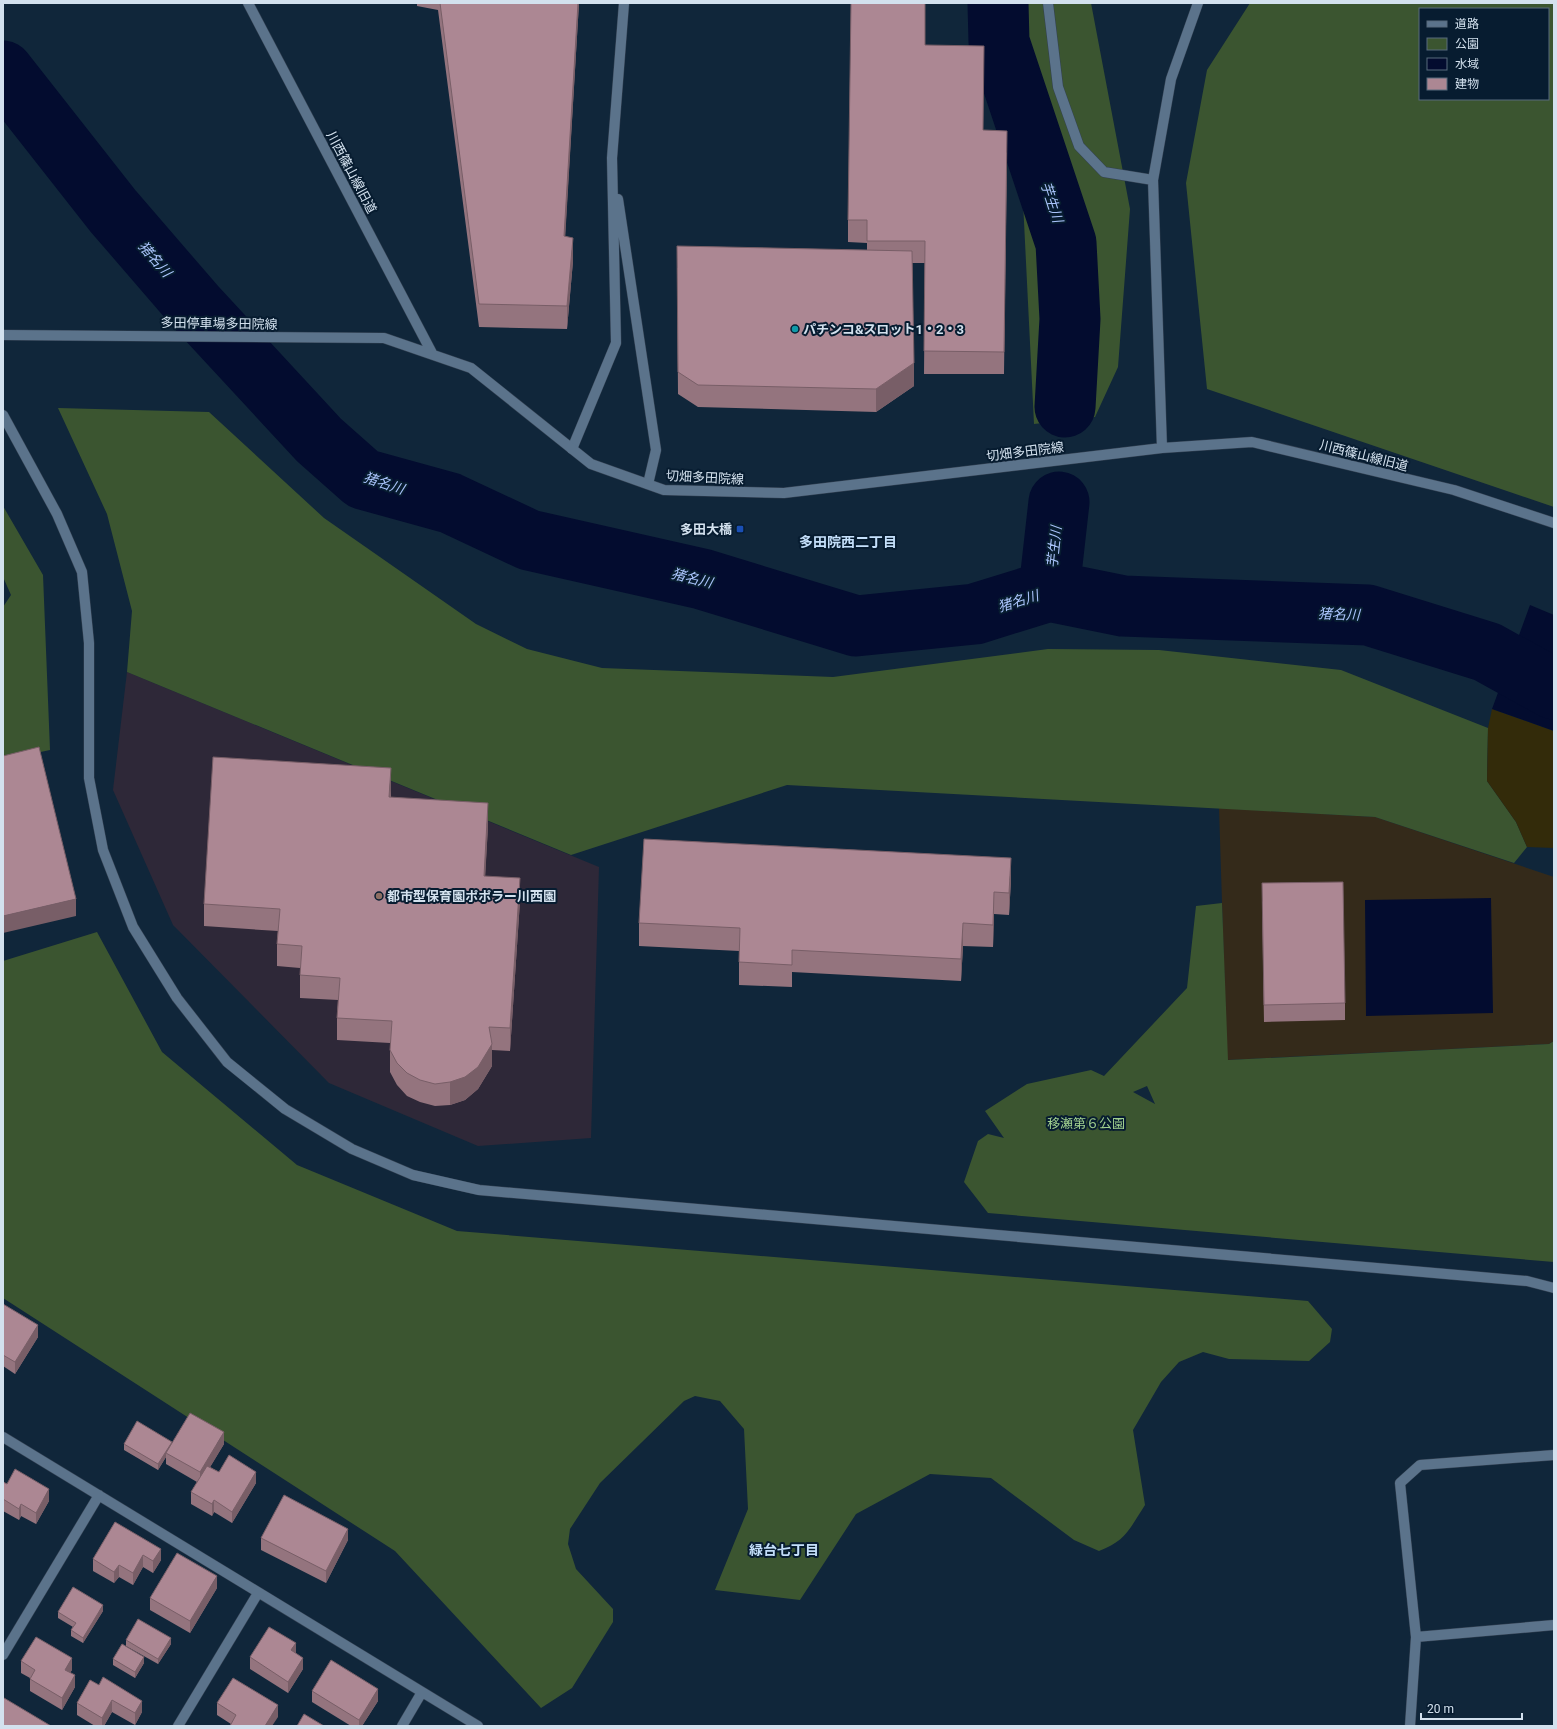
<svg xmlns="http://www.w3.org/2000/svg" width="1557" height="1729" viewBox="0 0 1557 1729" font-family="Roboto,'Noto Sans JP',sans-serif">
	<style>
		.industrial { fill: #342a1a }
		.education { fill: #2e2838 }
		.green { fill: #3b5530; fill-rule: evenodd }
		.sand { fill: #332b0a }
		.water { fill: #030c2f }
		.lines { fill: none; stroke-linecap: round; stroke-linejoin: round }
		.river { stroke: #030c2f; stroke-width: 61 }
		.street-casing { stroke: #334152; stroke-width: 11 }
		.secondary-casing { stroke: #334152; stroke-width: 11 }
		.street { stroke: #5b738b; stroke-width: 10 }
		.secondary { stroke: #5b738b; stroke-width: 10 }
		.wall { fill: #94747e }
		.shaded-wall { fill: #785e67 }
		.building { fill: #ac8793; stroke: #785e67 }
		.culture-dot { fill: #0f9aa8; stroke: #071c30; stroke-width: 1.5 }
		.transit-dot { fill: #1a4fb4; stroke: #071c30; stroke-width: 1.5 }
		.education-dot { fill: #8d6e63; stroke: #071c30; stroke-width: 1.5 }
		.labels { text-anchor: middle; stroke-width: 4; stroke-linejoin: round; paint-order: stroke }
		.street-label { font-size: 13px; fill: #d3e1ee; stroke: #071c30 }
		.poi-label { font-size: 13px; font-weight: bold; fill: #d3e1ee; stroke: #071c30; text-anchor: start }
		.park-label { font-size: 13px; fill: #a2d18f; stroke: #071c30 }
		.water-label { font-size: 14px; font-style: italic; fill: #aac4fb; stroke: #071c30 }
		.neighbourhood-label { font-size: 14px; font-weight: bold; fill: #c4dffa; stroke: #071c30 }
	</style>
	<rect width="100%" height="100%" fill="#10263a"/>
	<path class="industrial" d="M1219,808L1375,817L1554,877V1041L1549,1044L1227,1060Z"/>
	<path class="education" d="M127,672L599,867L591,1138L478,1146L329,1083L173,925L113,790Z"/>
	<path class="green" d="M972,3H1091L1130,209L1118,367L1095,417L1034,424L1021,161Z
		M1250,3H1554V507L1207,389L1186,183L1207,70ZM1420,9H1548V99H1420Z
		M58,408L209,412L324,518L476,624L527,649L602,668L833,677L1048,649L1159,650L1341,670L1488,728L1487,781L1516,822L1527,847L1514,863L1375,817L787,785L571,855L127,672L132,611L107,514Z
		M3,506L43,575L50,750L3,760V607L11,595L3,577Z
		M1222,903L1228,1060L1549,1044L1554,1041V1262L988,1213L964,1182L978,1141L988,1134L1004,1138L985,1111L1027,1084L1091,1070L1104,1076L1187,988L1196,906ZM1147,1086L1155,1104L1133,1092Z
		M97,932L162,1052L297,1165L457,1231L1308,1301L1332,1329L1330,1342L1309,1361L1229,1359L1203,1352L1179,1362L1161,1382L1133,1430L1145,1505C1130,1528 1126,1541 1099,1551L1074,1540L991,1478L930,1474L856,1514L800,1600L715,1590L748,1509L744,1429L720,1401L695,1396L684,1401L600,1483L570,1529L568,1544L576,1569L613,1609V1622L572,1688L541,1708L395,1551L3,1298V961Z"/>
	<path class="sand" d="M1492,709L1554,731V848L1527,847L1516,822L1487,781L1488,728Z"/>
	<path class="water" d="M1530,605L1554,615V731L1492,709Z
		M1491,898L1493,1013L1366,1016L1365,900Z"/>
	<g class="lines">
		<path class="river" d="M998,3L999,42L1066,243L1070,319L1065,407
			M3,71L113,211L195,306L319,440L363,479L450,503L529,540L702,579L856,626L975,614L1049,591L1123,606L1368,615L1487,652L1554,689
			M1049,591L1059,502"/>
		<g class="street-casing">
			<path id="street" d="M618,199L656,450L648,484
				M572,449L616,343L612,158L624,3
				M3,1437L478,1726
				M1416,1637L1554,1625
				M3,1655L99,1495
				M178,1726L258,1593
				M402,1726L422,1692
				M1410,1726L1416,1637L1400,1483L1420,1465L1554,1455"/>
		</g>
		<g class="secondary-casing">
			<path id="secondary" d="M248,3L432,353
				M1048,3L1058,87L1079,146L1104,172L1153,180
				M3,335L384,338L471,368L591,464L664,490L784,493L1162,448L1252,442L1454,490L1554,523
				M3,415L57,514L82,572L89,643V778L103,850L133,927L177,998L227,1062L285,1109L352,1149L413,1175L479,1190L1527,1281L1554,1288
				M1162,448L1153,180L1171,79L1198,3"/>
		</g>
		<use href="#street" class="street"/>
		<use href="#secondary" class="secondary"/>
	</g>
	<path class="wall" d="M417,3H579L565,236L573,261L567,329L479,327L438,10L417,6Z
		M925,45L983,130L1007,153L1004,374H924L925,263H912L914,386L876,412L698,407L678,394L677,268L867,250V243L848,242V220Z
		M391,790V797L488,826L485,876L520,901L510,1051L492,1050V1066L478,1089L465,1100L450,1105L435,1106L420,1102L407,1096L397,1085L390,1072V1043L337,1040V1018L338,1000L300,998V968L277,966V944L278,931L204,926V904Z
		M1011,880L1009,915L994,914L993,947L963,946L961,981L792,972V987L739,985V951L639,946V923Z
		M1262,901L1345,1003V1020L1264,1022Z
		M3,1304L38,1337L15,1374L3,1366Z
		M172,1443L224,1444L210,1467L219,1472L256,1483L232,1523L214,1512L212,1516L191,1504V1492L197,1482L166,1464V1457L158,1470L124,1450V1444Z
		M3,1482L49,1501L36,1524L21,1516L19,1520L3,1511Z
		M115,1522L161,1560L153,1573L143,1567L133,1585L119,1577L114,1583L93,1571V1559Z
		M261,1538L348,1540L326,1583L261,1550Z
		M217,1588L190,1633L150,1610V1598Z
		M103,1611L83,1643L71,1636V1630L73,1627L58,1618V1612Z
		M126,1640L171,1644L158,1664L126,1646Z
		M250,1657L303,1669L288,1693L250,1669Z
		M113,1659L144,1663L135,1678L113,1665Z
		M21,1661L72,1670L70,1672L75,1687L62,1710L30,1691V1678L21,1673Z
		M90,1680L142,1712L135,1725L112,1712L104,1726H95L77,1715V1703Z
		M312,1691L378,1701L362,1726H351L312,1702Z
		M217,1703L278,1717L231,1724L217,1715Z"/>
	<path class="shaded-wall" d="M578,3H579L564,258V236Z
		M573,238V261L567,329V306Z
		M914,363V386L876,412V389Z
		M391,768V790L389,819V797Z
		M488,803V826L484,899V876Z
		M1011,858V880L1009,915V893Z
		M520,878V901L510,1051V1028Z
		M994,892V914L993,947V925Z
		M76,899V916L3,933V916Z
		M963,923V946L961,981V959Z
		M492,1044V1066L478,1089L465,1100L450,1105V1082Z
		M38,1325V1337L15,1374V1362Z
		M224,1432V1444L200,1484V1472Z
		M172,1442V1448L166,1453V1457L158,1470V1464Z
		M256,1472V1483L232,1523V1512Z
		M49,1489V1501L36,1524V1513Z
		M214,1500V1512L212,1516V1504Z
		M21,1504V1516L19,1520V1509Z
		M348,1529V1540L326,1583V1571Z
		M161,1549V1560L153,1573V1561Z
		M143,1555V1567L133,1585V1573Z
		M119,1565V1577L114,1583V1572Z
		M217,1576V1588L190,1633V1621Z
		M103,1605V1611L83,1643V1638Z
		M171,1638V1644L158,1664V1659Z
		M296,1643V1655L291,1650Z
		M144,1657V1663L135,1678V1672Z
		M72,1658V1670L65,1681V1670Z
		M303,1658V1669L288,1693V1682Z
		M75,1675V1687L62,1710V1698Z
		M378,1689V1701L362,1726H359V1720Z
		M112,1700V1712L104,1726H102V1718Z
		M142,1701V1712L135,1725V1713Z
		M278,1705V1717L272,1726H265Z"/>
	<path class="building" d="M440,3H578L564,236L573,238L567,306L479,304Z
		M851,3H925V45L984,46L983,130L1007,131L1004,352L924,351L925,241H867V220H848Z
		M677,246L912,251L914,363L876,389L698,385L678,372Z
		M39,747L76,899L3,916V756Z
		M213,757L391,768L389,797L488,803L484,876L520,878L510,1028L489,1027L492,1044L478,1067L465,1077L450,1082L435,1084L420,1080L407,1073L397,1063L390,1050L392,1021L337,1018L340,978L300,975L302,946L277,944L280,909L204,904Z
		M644,839L1011,858L1009,893L994,892L993,925L963,923L961,959L792,950V965L739,962L740,928L639,923Z
		M1343,882L1345,1003L1264,1005L1262,883Z
		M3,1304L38,1325L15,1362L3,1355Z
		M190,1413L224,1432L200,1472L166,1453Z
		M137,1421L172,1442L158,1464L124,1444Z
		M229,1455L256,1472L232,1512L214,1500L212,1504L191,1492L207,1466L219,1472Z
		M15,1469L49,1489L36,1513L21,1504L19,1509L3,1499V1482L7,1484Z
		M284,1495L348,1529L326,1571L261,1538Z
		M115,1522L161,1549L153,1561L143,1555L133,1573L119,1565L114,1572L93,1559Z
		M177,1553L217,1576L190,1621L150,1598Z
		M73,1587L103,1605L83,1638L71,1630L76,1623L58,1612Z
		M138,1619L171,1638L158,1659L126,1640Z
		M269,1627L296,1643L291,1650L303,1658L288,1682L250,1657Z
		M36,1637L72,1658L65,1670L75,1675L62,1698L30,1679L35,1670L21,1661Z
		M122,1644L144,1657L135,1672L113,1659Z
		M331,1660L378,1689L359,1720L312,1691Z
		M103,1677L142,1701L135,1713L112,1700L102,1718L77,1703L90,1680L99,1685Z
		M233,1678L278,1705L265,1726H230L236,1715L217,1703Z
		M4,1698L51,1726H3V1699Z
		M304,1714L324,1726H297Z"/>
	<circle class="culture-dot" cx="795" cy="329" r="4"/>
	<rect class="transit-dot" x="736" y="525" width="8" height="8" rx="2"/>
	<circle class="education-dot" cx="379" cy="896" r="4"/>
	<g class="labels">
		<g class="street-label">
			<text transform="translate(352 172) rotate(62)" y="5">川西篠山線旧道</text>
			<text transform="translate(219 323) rotate(1)" y="5">多田停車場多田院線</text>
			<text transform="translate(1025 451) rotate(-7)" y="5">切畑多田院線</text>
			<text transform="translate(1364 455) rotate(14)" y="5">川西篠山線旧道</text>
			<text transform="translate(705 477) rotate(3)" y="5">切畑多田院線</text>
		</g>
		<g class="poi-label">
			<text x="803" y="334">パチンコ&amp;スロット1・2・3</text>
			<text x="732" y="534" text-anchor="end">多田大橋</text>
			<text x="387" y="901">都市型保育園ポポラー川西園</text>
		</g>
		<g class="park-label">
			<text x="1086" y="1128">移瀬第６公園</text>
		</g>
		<g class="water-label">
			<text transform="translate(1052 202) rotate(72)" y="5">芋生川</text>
			<text transform="translate(155 259) rotate(49)" y="5">猪名川</text>
			<text transform="translate(384 483) rotate(18)" y="5">猪名川</text>
			<text transform="translate(1054 547) rotate(-84)" y="5">芋生川</text>
			<text transform="translate(692 578) rotate(14)" y="5">猪名川</text>
			<text transform="translate(1018 601) rotate(-17)" y="5">猪名川</text>
			<text transform="translate(1339 614) rotate(2)" y="5">猪名川</text>
		</g>
		<g class="neighbourhood-label">
			<text x="848" y="547">多田院西二丁目</text>
			<text x="784" y="1555">緑台七丁目</text>
		</g>
	</g>
	<rect width="1557" height="1729" fill="none" stroke="#d3e1ee" stroke-width="8"/>
	<rect x="1419" y="8" width="130" height="92" fill="#071c30" stroke="#596b7c"/>
	<rect x="1427" y="21" width="20" height="6" fill="#5b738b" stroke="#596b7c"/>
	<text x="1455" y="28" font-size="12" fill="#d3e1ee">道路</text>
	<rect x="1427" y="38" width="20" height="12" fill="#3b5530" stroke="#596b7c"/>
	<text x="1455" y="48" font-size="12" fill="#d3e1ee">公園</text>
	<rect x="1427" y="58" width="20" height="12" fill="#030c2f" stroke="#596b7c"/>
	<text x="1455" y="68" font-size="12" fill="#d3e1ee">水域</text>
	<rect x="1427" y="78" width="20" height="12" fill="#ac8793" stroke="#596b7c"/>
	<text x="1455" y="88" font-size="12" fill="#d3e1ee">建物</text>
	<path d="M1421 1713v6h101v-6" fill="none" stroke="#d3e1ee" stroke-width="2"/>
	<text x="1427" y="1713" font-size="12" fill="#d3e1ee" stroke="#071c30" stroke-width="3" paint-order="stroke">20 m</text>
</svg>
